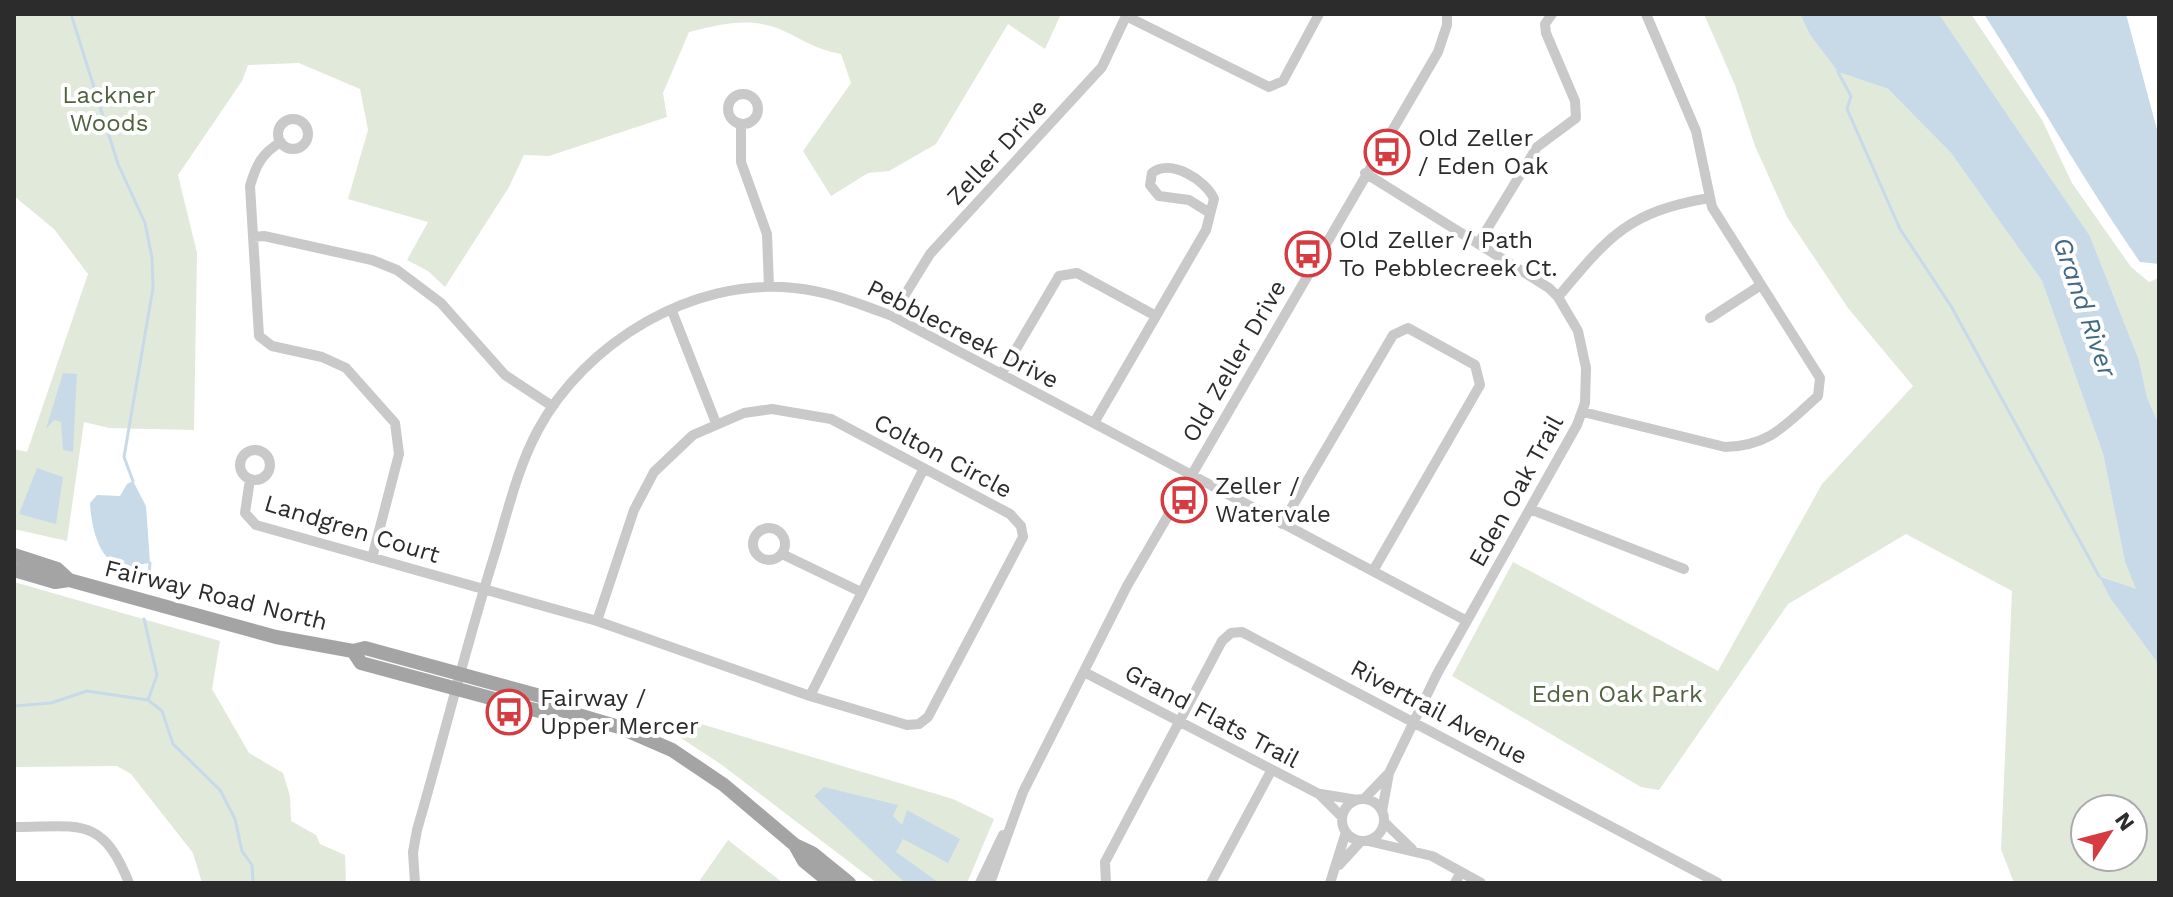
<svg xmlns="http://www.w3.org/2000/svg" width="2173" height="897" viewBox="0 0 2173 897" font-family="'Work Sans',sans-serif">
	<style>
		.green { fill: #e1e9da; fill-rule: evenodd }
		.water { fill: #c8dae7 }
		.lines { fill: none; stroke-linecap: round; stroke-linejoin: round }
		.stream { stroke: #c8dae7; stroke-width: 3 }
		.minor { stroke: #c9c9c9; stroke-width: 10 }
		.major { stroke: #a4a4a4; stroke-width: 14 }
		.labels { text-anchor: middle; stroke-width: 8; stroke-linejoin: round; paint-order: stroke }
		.park-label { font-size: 24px; fill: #4e633e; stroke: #fff }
		.poi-label { font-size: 24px; fill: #2c2c2c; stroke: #fff; text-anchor: start }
		.street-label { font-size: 24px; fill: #2c2c2c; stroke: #fff }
		.water-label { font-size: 26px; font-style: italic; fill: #416986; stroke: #fff }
	</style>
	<rect width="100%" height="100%" fill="#fff"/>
	<path class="green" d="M14,14H1061L1045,49L1008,24L936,144L889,171L868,173L831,196L803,151L851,83L841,54C816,50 799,37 777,28C748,17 718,25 689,32L663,93L667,117L549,156L524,155L509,187L445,287L428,271L407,260L428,222L348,199L368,130L360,89L299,63L248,65L242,81L178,175L197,253L194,430L109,428L84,422L67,541L14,529V449L27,452L88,274L54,229L14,196Z
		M1704,14H1800L1810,35L1838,72L1888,89L1951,153L2042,281L2103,454L2125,562L2137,590L2100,576L2110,598L2159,665V883H2014L2001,849L2012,591L1906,534L1788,604L1659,790L1641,787L1452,676L1513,562L1718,671L1822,484L1913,386L1848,308L1787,217L1755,146L1735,85ZM2085,809H2133V857H2085Z
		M1939,14H1971L2042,120L2072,183L2131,267L2149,282L2159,278V425L2147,397L2139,360L2090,236Z
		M14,582L220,641L212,689L249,753L283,773L290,796L291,821L316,835L320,844L345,855L346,883H202L193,853L131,774L117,766L14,767Z
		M681,718L953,799L994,819L967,883H877L722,765L675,734Z
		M728,840L783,883H698Z"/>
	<path class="water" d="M1800,14H1939L2090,236L2139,360L2147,397L2159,425V665L2110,598L2099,576L2136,589L2125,562L2103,454L2042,281L1951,153L1888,89L1838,72L1810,35Z
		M1984,14H2126L2159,137V264L2140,262C2084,182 2037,97 1984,14Z
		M63,373L77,374L73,452L63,450L61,422L54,420L46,429Z
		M37,468L63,477L56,524L19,514Z
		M133,481L146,506L150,563C142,564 132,567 124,566C98,564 91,523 90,503L97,495L120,496L127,484Z
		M824,787L898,805L893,816L902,825L907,810L960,839L948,863L903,839L896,852L938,882L905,883L814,796Z"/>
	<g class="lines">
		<path class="stream" d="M71,14L118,164L145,223L152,258L153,288L124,457L133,481
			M1838,72L1851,96L1847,109L1900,229L1951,306L2099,576
			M148,584L150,563
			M144,619L157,675L148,700
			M14,706L51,703L87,691L148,700L162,711L173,744L220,790L235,819L242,851L252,865L253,883"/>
		<path class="minor" d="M1126,16L1269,87L1283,81L1319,14
			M728 109a15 15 0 1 1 30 0a15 15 0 1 1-30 0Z
			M278 134a15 15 0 1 1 30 0a15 15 0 1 1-30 0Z
			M741,124V162L767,234L769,287
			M281,142C262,153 256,165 250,186L259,336L272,346L322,357L346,368L395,423L399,454L372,558
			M1365,173L1549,288L1558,297L1578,331L1586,368L1585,403L1577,425L1437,674L1389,773L1382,811
			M253,237L264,236L372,260L397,270L441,303L505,375L552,406
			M1478,244L1537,147L1576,118L1575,101L1546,33L1545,24L1552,14
			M1558,297C1609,236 1628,212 1709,198
			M672,311L716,423
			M892,316L930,254L1102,67L1127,14
			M1710,318L1761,285
			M1002,373L1059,276L1077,273L1156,316
			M1583,412L1725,447C1770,446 1785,425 1818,396L1820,378L1712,207L1696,131L1646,14
			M1094,423L1206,230L1214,199C1206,180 1170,158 1152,173L1150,185L1159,196L1189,200L1210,213
			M240 465a15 15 0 1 1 30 0a15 15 0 1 1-30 0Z
			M250,479L245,513L256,525L597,621L810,696L907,725L919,724L928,717L1023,537L1021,526L1010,514L831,419L772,409L744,413L693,435L654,472L634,510L597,621
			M1530,509L1684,569
			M1282,524L1393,335L1408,328L1475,365L1480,385L1373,571
			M753 544a16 16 0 1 1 32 0a16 16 0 1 1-32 0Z
			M782,554L861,592
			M1086,673L1319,794L1342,817
			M810,696L924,468
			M1321,794L1357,800
			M1364,799L1387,775
			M1342 820a21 21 0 1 1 42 0a21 21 0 1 1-42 0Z
			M1384,822L1412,849
			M14,827C79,827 102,815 129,883
			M1368,841L1432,856L1481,883
			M1339,865L1361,841
			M415,883L413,852L417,830C444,737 467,642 496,550C508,510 518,467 538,430C585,343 692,277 794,288C828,291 860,304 892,316L1465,620
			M980,883L1003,835
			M990,883L1023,792L1127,586L1438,52L1447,25V14
			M1106,883L1105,862L1222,641L1231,633L1242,632L1718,883
			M1211,883L1271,771
			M1330,883L1346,832
			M1455,883L1461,872"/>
		<path class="major" d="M14,555L57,569L69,580
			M14,570L55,582L69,580L276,637L353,651L365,648L544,697L551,707
			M353,651L361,663L539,711L551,707L619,727L672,750L724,785L795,845L812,853L849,883
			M795,845L804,861L831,883"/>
	</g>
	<defs>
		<g id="bus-ring" transform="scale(2.3)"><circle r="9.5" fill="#fff" stroke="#d63b41" stroke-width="1.5"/><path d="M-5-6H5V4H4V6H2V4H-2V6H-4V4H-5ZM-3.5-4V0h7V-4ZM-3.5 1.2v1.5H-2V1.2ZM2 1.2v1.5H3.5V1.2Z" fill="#d63b41"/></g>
	</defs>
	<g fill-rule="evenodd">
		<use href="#bus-ring" x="1387" y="152"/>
		<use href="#bus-ring" x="1308" y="254"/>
		<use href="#bus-ring" x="1184" y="500"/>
		<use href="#bus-ring" x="509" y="712"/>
	</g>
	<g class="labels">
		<g class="park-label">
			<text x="109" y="103">Lackner<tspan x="109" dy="28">Woods</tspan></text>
			<text x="1617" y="702">Eden Oak Park</text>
		</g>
		<g class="poi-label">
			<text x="1418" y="146">Old Zeller<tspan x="1418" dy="28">/ Eden Oak</tspan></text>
			<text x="1339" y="248">Old Zeller / Path<tspan x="1339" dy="28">To Pebblecreek Ct.</tspan></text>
			<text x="1215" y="494">Zeller /<tspan x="1215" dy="28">Watervale</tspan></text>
			<text x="540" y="706">Fairway /<tspan x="540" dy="28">Upper Mercer</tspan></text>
		</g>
		<g class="street-label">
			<text transform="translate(997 152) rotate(-47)" y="8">Zeller Drive</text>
			<text transform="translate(963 334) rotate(27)" y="8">Pebblecreek Drive</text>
			<text transform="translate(1234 361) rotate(-60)" y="8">Old Zeller Drive</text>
			<text transform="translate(943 456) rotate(28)" y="8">Colton Circle</text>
			<text transform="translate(1516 491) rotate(-61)" y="8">Eden Oak Trail</text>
			<text transform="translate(352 529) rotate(17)" y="8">Landgren Court</text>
			<text transform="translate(216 595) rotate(14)" y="8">Fairway Road North</text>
			<text transform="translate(1439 712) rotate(28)" y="8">Rivertrail Avenue</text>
			<text transform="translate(1212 716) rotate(28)" y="8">Grand Flats Trail</text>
		</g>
		<g class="water-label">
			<text transform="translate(2085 307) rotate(71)" y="9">Grand River</text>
		</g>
	</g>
	<rect width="2173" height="897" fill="none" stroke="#2c2c2c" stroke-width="32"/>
	<g transform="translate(2109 833) rotate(54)"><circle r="38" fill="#ffffff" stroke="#ababab" stroke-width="2"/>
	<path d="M0-6L14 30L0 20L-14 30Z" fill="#d63b41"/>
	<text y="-12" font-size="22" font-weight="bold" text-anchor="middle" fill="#2c2c2c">N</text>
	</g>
</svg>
